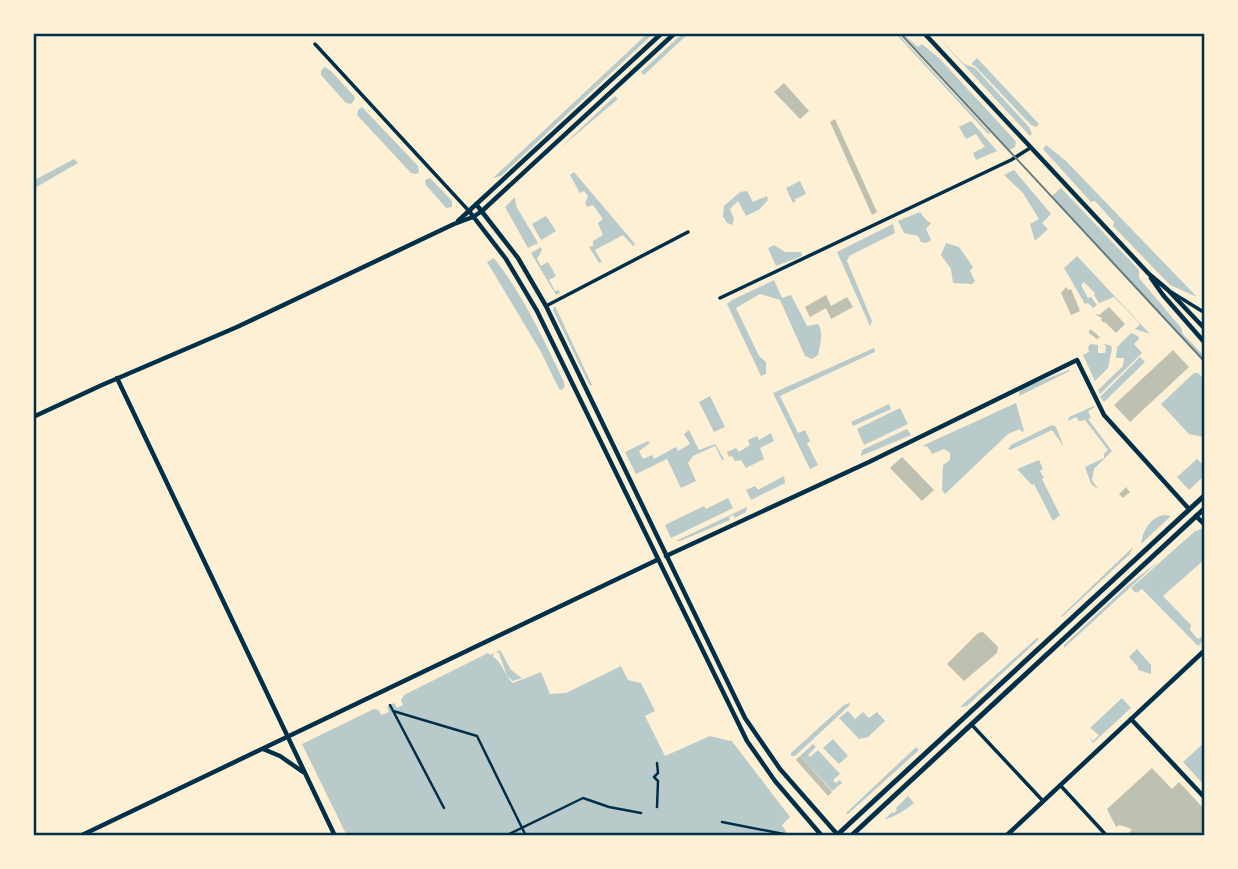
<svg xmlns="http://www.w3.org/2000/svg" width="1238" height="869" viewBox="0 0 1238 869" font-family="Arial,sans-serif">
	<style>
		.green { fill: #b9caca }
		.building { fill: #bec0b2 }
		.lines { fill: none; stroke-linecap: round; stroke-linejoin: round }
		.pedestrian { stroke: #003049; stroke-width: 2.5 }
		.minor { stroke: #003049; stroke-width: 3.5 }
		.tertiary { stroke: #003049; stroke-width: 4.5 }
		.secondary { stroke: #003049; stroke-width: 4.5 }
		.primary { stroke: #003049; stroke-width: 5 }
		.tram { stroke: #657d81; stroke-width: 2 }
		.neatline { fill: none; stroke: #003049; stroke-width: 2.5 }
	</style>
	<rect width="100%" height="100%" fill="#fdf0d5"/>
	<path class="green" d="M648,33H654L501,176L493,178Z
		M683,33H689L644,75L641,72Z
		M895,33H897L990,133L988,134Z
		M902,33L918,47L922,44L939,58L1011,136L1016,142L1015,147L1010,150Z
		M934,33L964,64L975,68L1029,127L1032,134L1030,136Z
		M977,58L1039,124L1036,127L1031,125L975,66L971,64Z
		M324,67L330,70L354,96L355,99L351,104L346,103L321,75V71Z
		M615,96L618,99L559,149Z
		M362,107L418,166L419,172L416,174L411,173L357,115L358,110Z
		M971,121L997,151L976,160L973,153L985,147L976,134L966,139L959,127Z
		M1046,145L1066,161L1197,297L1170,285L1113,226L1114,222L1095,201L1091,202L1043,149Z
		M74,159L78,163L33,189V181Z
		M1014,170L1051,214L1042,223L1048,229L1035,241L1030,224L1039,219L1023,193L1004,175Z
		M574,172L635,244L633,246L623,235L595,250L602,262L599,263L589,247L593,246V241L603,235L598,223L603,219L593,205L587,207L585,203L588,196L584,191L580,193L570,175Z
		M430,178L452,201V207L446,208L426,185L425,180Z
		M800,181L806,194L795,199L796,201L793,203L786,188Z
		M1061,188L1139,270V278L1182,329V333L1205,357V363L1051,197Z
		M747,191L753,202L767,196L768,200L760,209L746,216L738,201L730,209L734,219L732,225L727,223L723,217L724,206L740,192Z
		M515,197L516,206L538,243L528,248L505,207Z
		M920,212L926,220L931,223L926,229L931,240L926,243L921,242L918,236L904,233L898,221Z
		M546,216L556,231L541,240L532,224Z
		M893,224L895,233L849,256L847,261L872,321L870,326L837,252Z
		M946,243L959,247L973,267L970,271L975,281L972,284L953,283L951,269L941,255Z
		M774,245L785,252H801L802,256L776,266L768,248Z
		M541,247L542,250L537,259L541,266L548,262L556,276L549,280L555,291L559,290L560,293L556,295L531,253Z
		M1077,256L1150,334L1135,329L1140,324L1114,297L1099,303L1094,295L1095,293L1084,282L1081,285L1088,298L1091,297L1097,305L1093,308L1088,303L1085,304L1064,268Z
		M494,258C523,295 543,338 563,380L565,386L562,390L559,389L541,352L487,262Z
		M774,280L782,298L791,295L807,326L818,324C824,333 820,345 818,355L812,359L805,356L780,300L760,294L736,308L759,356L766,362V374L761,376L727,304L732,300Z
		M555,306L592,385L590,386L553,310Z
		M1131,333L1138,336L1139,339L1134,344L1142,353L1100,394L1098,390L1123,366L1124,358H1116L1117,347Z
		M1091,344L1098,345V353H1105L1106,346L1103,344L1110,345L1112,348L1108,368L1095,381L1083,355L1089,352L1088,347Z
		M874,348L875,352L780,396L798,433L805,430L810,441L807,443L818,465L810,469L773,393Z
		M1140,357L1145,362L1104,402L1100,397Z
		M1069,370L1070,371L1019,396L1020,389Z
		M1194,373H1198L1205,380L1203,437L1189,434L1161,404Z
		M710,396L725,427L714,432L699,402Z
		M1016,403L1024,431L1022,432L1020,429L1008,434L945,494L942,490L943,465L950,460V453L944,449L932,454L928,447L922,446Z
		M889,404L891,409L853,426L851,422Z
		M1094,406L1095,407L1088,411L1091,418L1088,419L1112,451L1094,469L1092,480L1098,489L1091,484L1085,467L1104,458V454L1108,450L1085,420L1079,421L1076,417L1068,421L1069,417Z
		M900,408L908,424L864,445L857,429Z
		M1052,425L1056,427L1064,447L1052,430L1010,450L1008,449L1011,445Z
		M907,429L911,435L861,456L862,450Z
		M689,430L699,450L715,444L724,459L722,460L715,446L693,456L688,463L696,481L681,488L667,459L636,474L625,452L648,441L650,443L639,451L643,459L652,455L654,459L676,447L678,451L690,444L684,434Z
		M771,433L774,441L760,448L764,459L746,468L741,460L735,461L732,456L729,457L727,452L736,448L739,452L750,445L748,440L757,436L759,440Z
		M1197,459L1201,463L1205,460V475L1189,490L1177,477Z
		M1039,460L1043,469L1040,471L1044,478L1042,479L1060,515L1053,521L1034,484L1032,485L1017,469Z
		M784,476L785,483L751,500L746,490L755,486L758,490Z
		M728,498L733,508L671,538L665,525L704,506L706,509Z
		M747,507L746,512L735,518L733,515L729,517L730,520L680,541H676Z
		M1163,515L1171,516L1141,544C1143,530 1149,519 1163,515Z
		M1203,528L1205,530V559L1163,596L1191,625L1190,630L1198,639L1201,637L1204,640L1198,646L1142,589L1136,593L1131,588L1194,532Z
		M1133,547L1130,554L1063,616L1060,617Z
		M1159,561L1064,648V645L1128,585Z
		M1038,637V640L967,706L960,707Z
		M1137,649L1151,665V674L1138,670V667L1129,657Z
		M500,650L511,670L522,678L513,681L507,676L499,653L496,652Z
		M488,653L490,655L494,653L493,657C503,662 504,676 513,683L541,672L550,694L566,693L621,666L628,680L641,683L655,711L645,716L665,756L710,736L730,741L731,740L790,817L782,825L789,836H347L302,744L374,709L379,710L381,715L389,712L387,707L394,703L397,708L403,705L401,700L404,695Z
		M1122,698L1131,708L1093,743L1088,735L1093,741L1099,735L1090,728Z
		M849,703L850,705L795,756H791V753L844,705Z
		M848,711L855,719L863,712L869,718L877,712L885,721L868,737L859,739L839,718Z
		M833,739L848,756L839,764L823,748Z
		M1205,742V786L1183,762Z
		M813,744L816,747L808,755L810,757L818,750L840,774L833,780L836,783L840,780L842,783L832,791L800,756Z
		M916,747L919,750L848,814L846,813Z
		M908,796L914,803C909,808 891,819 885,819L892,812L894,813L897,810L896,808Z"/>
	<path class="building" d="M784,83L809,111L800,119L774,92Z
		M835,119L877,212L872,215L830,122Z
		M1066,287L1068,290L1071,289L1080,311L1071,315L1061,293Z
		M826,295L831,306L847,297L853,307L831,319L826,308L810,317L805,307Z
		M1109,307L1125,324L1116,333L1105,322L1104,323L1101,320L1102,318L1094,314L1099,315Z
		M1090,329L1100,337L1097,339L1089,333Z
		M1173,350L1189,367L1130,422L1114,405Z
		M902,457L934,490L922,501L890,468Z
		M1126,487L1130,492L1123,498L1119,494Z
		M983,632L998,647L997,653L964,681L947,664L978,633Z
		M800,756L832,792L828,796L796,760Z
		M1152,768L1172,789L1179,782L1205,810V836H1125L1132,830L1129,828L1119,825L1116,827L1107,809Z"/>
	<g class="lines">
		<path class="pedestrian" d="M390,705L444,808
			M393,711L477,736L526,836
			M657,807L658,781L654,777L658,773L657,763
			M722,822L789,835
			M505,836L583,798L609,807L641,813"/>
		<path class="minor" d="M315,44L469,211
			M1171,292L1205,313
			M720,298L1011,160L1030,148
			M546,306L688,232
			M971,724L1043,801
			M1060,785L1107,836"/>
		<path class="tertiary" d="M117,378L335,836
			M1196,516L1205,525
			M666,556L869,462L1077,360L1104,415L1189,509
			M1131,719L1205,798
			M263,749L280,756L303,772
			M80,836L657,560
			M1006,836L1205,650"/>
		<path class="secondary" d="M924,33L1149,274L1168,290L1205,329
			M476,204L518,258L546,306L745,718L780,769L837,834
			M469,211L506,259L537,311L747,741L775,781L822,836
			M458,221L662,33
			M1151,278L1163,295L1205,343
			M33,417L102,385L237,327L454,224L473,217L482,211L675,33"/>
		<path class="primary" d="M836,836L1205,495
			M851,836L1205,508"/>
		<path class="tram" d="M900,33L1205,362"/>
	</g>
	<rect width="1238" height="869" fill="none" stroke="#fdf0d5" stroke-width="70"/>
	<rect x="35" y="35" width="1168" height="799" class="neatline"/>
</svg>
